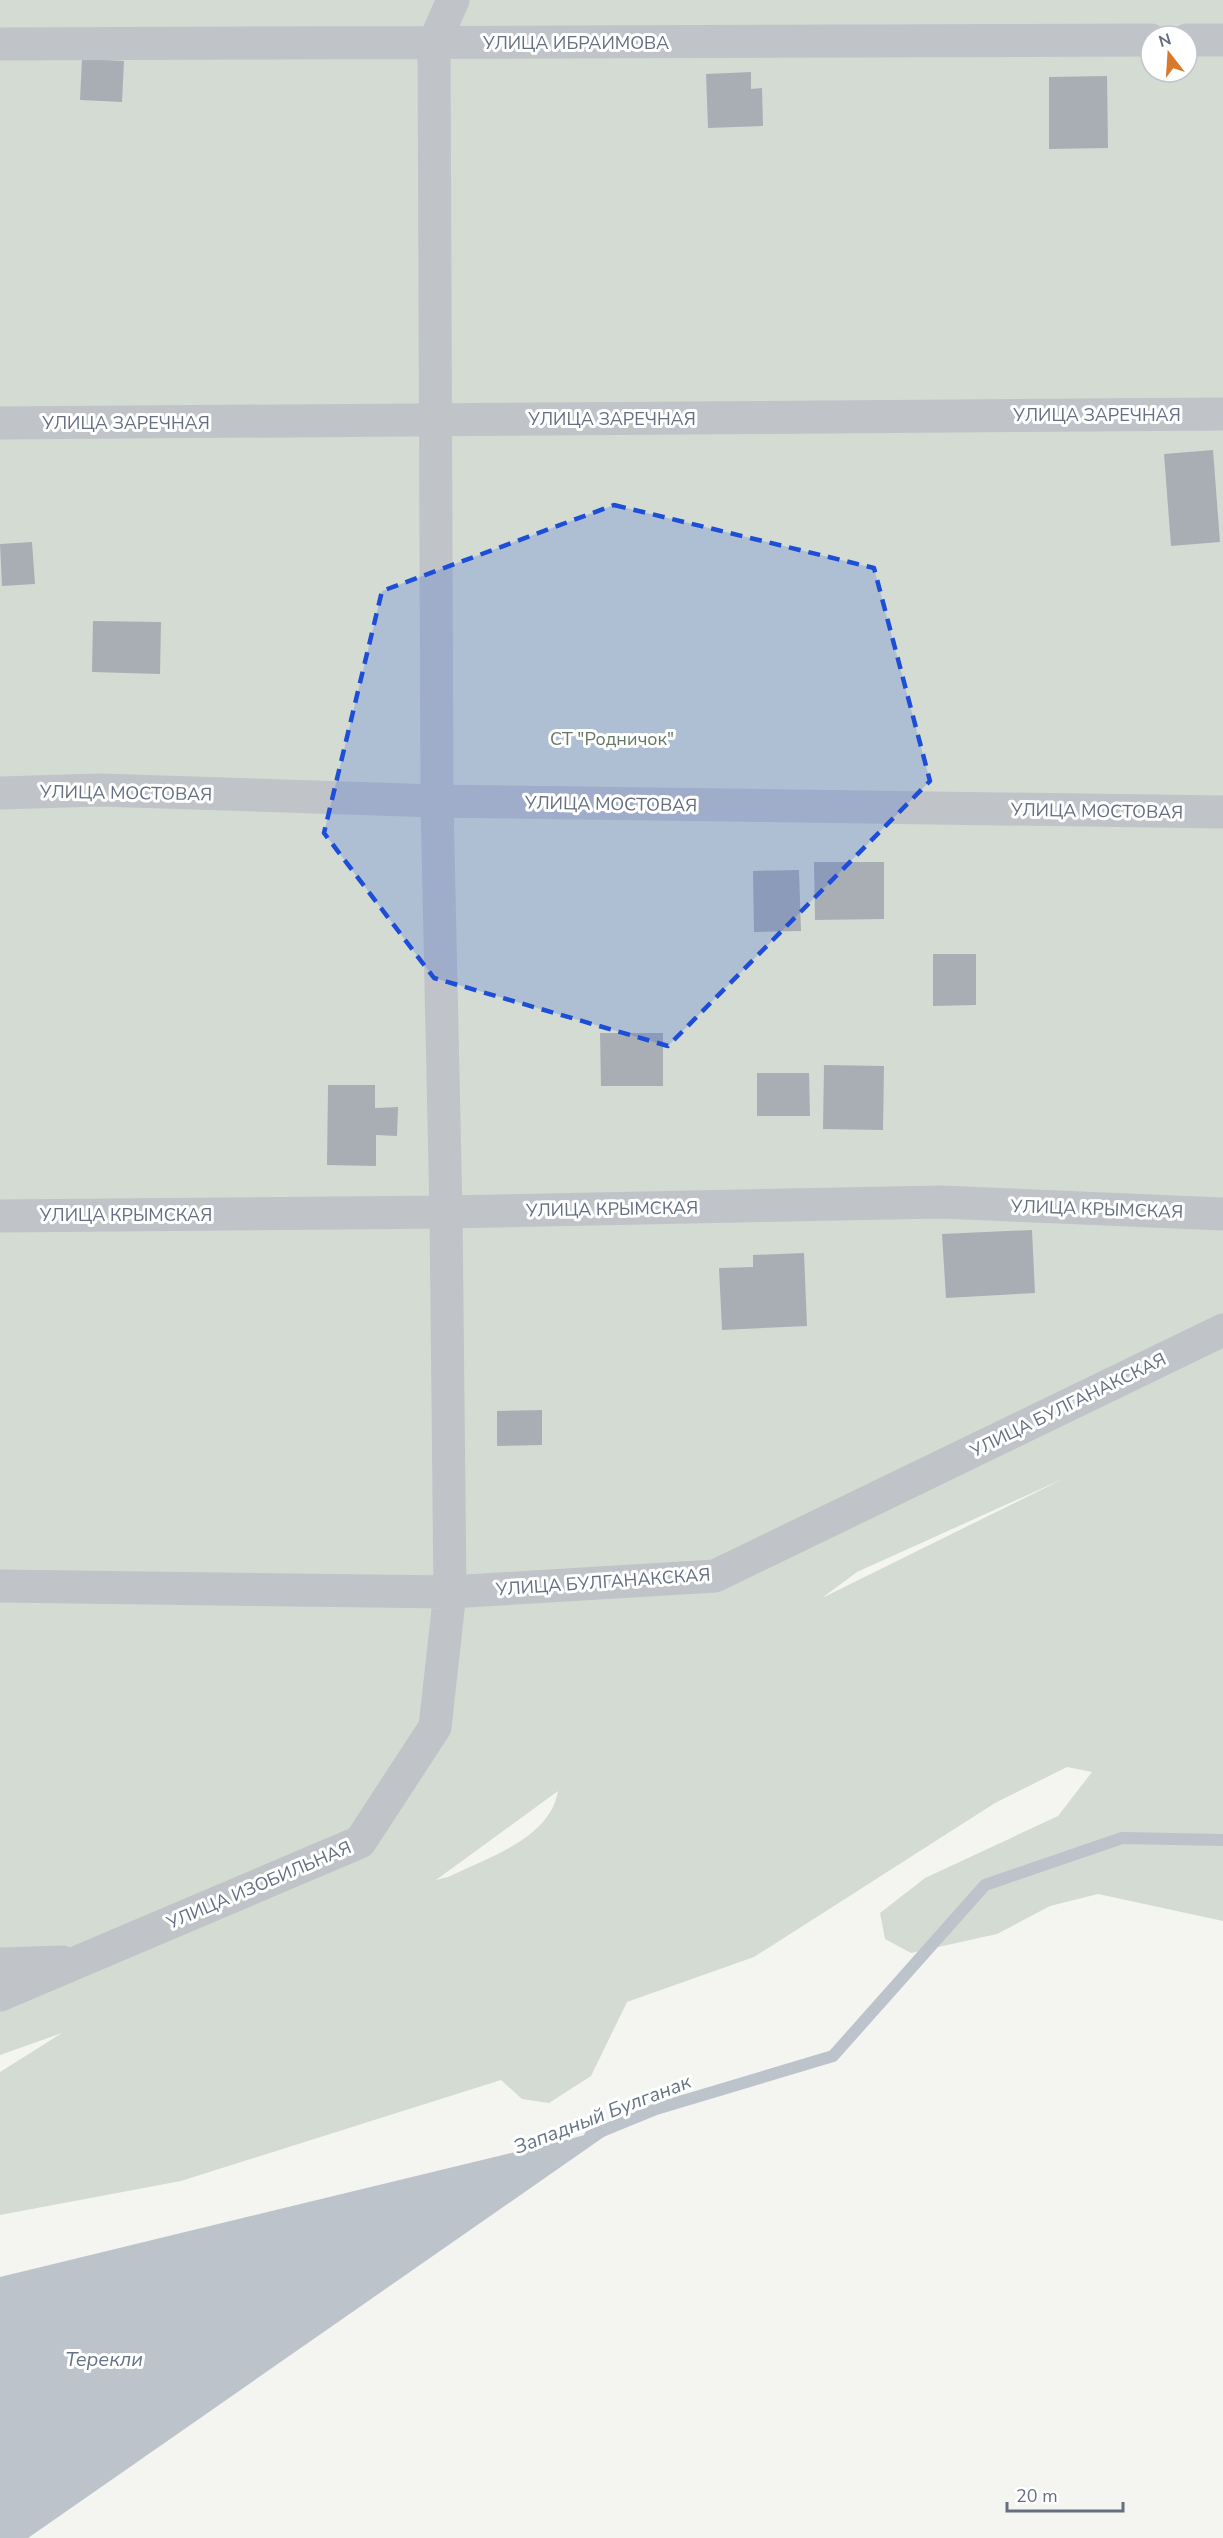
<svg xmlns="http://www.w3.org/2000/svg" width="1223" height="2538" viewBox="0 0 1223 2538" font-family="'Nunito Sans',sans-serif">
	<style>
		.green { fill: #d4dbd3; fill-rule: evenodd }
		.water { fill: #bcc3cb }
		.lines { fill: none; stroke-linecap: round; stroke-linejoin: round }
		.stream { stroke: #bcc3cb; stroke-width: 12 }
		.building { fill: #a9aeb5 }
		.minor { stroke: #c0c3c7; stroke-width: 33 }
		.marked { fill: #1d4ed8; fill-opacity: 0.2; stroke: #1d4ed8; stroke-width: 4.5; stroke-dasharray: 12 8; stroke-linejoin: round }
		.labels { text-anchor: middle; stroke-width: 6; stroke-linejoin: round; paint-order: stroke }
		.street-label { font-size: 18px; fill: #656f81; stroke: #fff }
		.park-label { font-size: 18px; fill: #647864; stroke: #fff }
		.water-label { font-size: 20px; font-style: italic; fill: #667585; stroke: #fff }
	</style>
	<rect width="100%" height="100%" fill="#f4f5f1"/>
	<path class="green" d="M0,0H1223V1921L1098,1894L1050,1906L997,1934L911,1953L885,1939L880,1913L925,1878L1058,1816L1092,1772L1067,1767L995,1803L754,1957L627,2002L591,2076L549,2103L522,2099L501,2080L181,2181L0,2215V2072L62,2033L0,2055ZM1151,36H1187V72H1151ZM1065,1478L822,1598L857,1572ZM558,1791C550,1839 488,1857 448,1877L436,1880Z"/>
	<path class="water" d="M618,2127L28,2538H0V2277Z"/>
	<g class="lines">
		<path class="stream" d="M590,2136L656,2109L833,2056L985,1885L1122,1838L1223,1840"/>
	</g>
	<path class="building" d="M82,59L124,61L122,102L80,100Z
		M751,72V89L762,88L763,126L708,128L706,74Z
		M1107,76L1108,148L1049,149V77Z
		M1213,450L1220,542L1171,546L1164,454Z
		M32,542L35,584L2,586L0,544Z
		M93,621L161,622L160,674L92,672Z
		M814,862H884V919L815,920Z
		M799,870L801,931L754,932L753,871Z
		M933,954H976V1005L933,1006Z
		M600,1033H663V1086H601Z
		M824,1065L884,1066L883,1130L823,1129Z
		M757,1073H809L810,1116H757Z
		M328,1085H375V1108L398,1107L397,1136L376,1135V1166L327,1165Z
		M1032,1230L1035,1293L946,1298L942,1234Z
		M804,1253L807,1326L722,1330L719,1268L753,1267V1255Z
		M542,1410V1445L497,1446V1411Z"/>
	<g class="lines">
		<path class="minor" d="M1187,40H1223
			M0,44L1151,40
			M0,423L1223,414
			M0,793L100,790L437,801L1223,812
			M0,1216L446,1212L941,1202L1223,1214
			M0,1586L450,1592L715,1576L1223,1330
			M0,1964L62,1962
			M0,1995L360,1842L435,1727L450,1592L446,1212L437,801L434,43L453,0"/>
	</g>
	<path class="marked" d="M614,505L874,568L930,781L668,1046L434,978L324,833L382,591Z"/>
	<g class="labels">
		<g class="street-label">
			<text x="576" y="49">УЛИЦА ИБРАИМОВА</text>
			<text x="1097" y="421">УЛИЦА ЗАРЕЧНАЯ</text>
			<text x="612" y="425">УЛИЦА ЗАРЕЧНАЯ</text>
			<text x="126" y="429">УЛИЦА ЗАРЕЧНАЯ</text>
			<text transform="translate(126 793) rotate(1)" y="6">УЛИЦА МОСТОВАЯ</text>
			<text transform="translate(611 804) rotate(1)" y="6">УЛИЦА МОСТОВАЯ</text>
			<text transform="translate(1097 811) rotate(1)" y="6">УЛИЦА МОСТОВАЯ</text>
			<text transform="translate(612 1209) rotate(-1)" y="6">УЛИЦА КРЫМСКАЯ</text>
			<text transform="translate(1097 1209) rotate(2)" y="6">УЛИЦА КРЫМСКАЯ</text>
			<text x="126" y="1221">УЛИЦА КРЫМСКАЯ</text>
			<text transform="translate(1068 1405) rotate(-26)" y="6">УЛИЦА БУЛГАНАКСКАЯ</text>
			<text transform="translate(603 1582) rotate(-4)" y="6">УЛИЦА БУЛГАНАКСКАЯ</text>
			<text transform="translate(259 1885) rotate(-23)" y="6">УЛИЦА ИЗОБИЛЬНАЯ</text>
		</g>
		<g class="park-label">
			<text x="612" y="745">СТ "Родничок"</text>
		</g>
		<g class="water-label">
			<text transform="translate(602 2114) rotate(-21)" y="7">Западный Булганак</text>
			<text x="104" y="2366">Терекли</text>
		</g>
	</g>
	<g transform="translate(1169 54) rotate(343)"><circle r="28" fill="#ffffff" stroke="#c1c5cd" stroke-width="1.5"/>
	<path d="M0-4.5L10 22L0 15L-10 22Z" fill="#d87a2e"/>
	<text y="-9" font-size="16" font-weight="bold" text-anchor="middle" fill="#656f81">N</text>
	</g>
	<path d="M1007 2502v9h116v-9" fill="none" stroke="#656f81" stroke-width="3"/>
	<text x="1016" y="2502" font-size="18" fill="#656f81" stroke="#ffffff" stroke-width="4.5" paint-order="stroke">20 m</text>
</svg>
